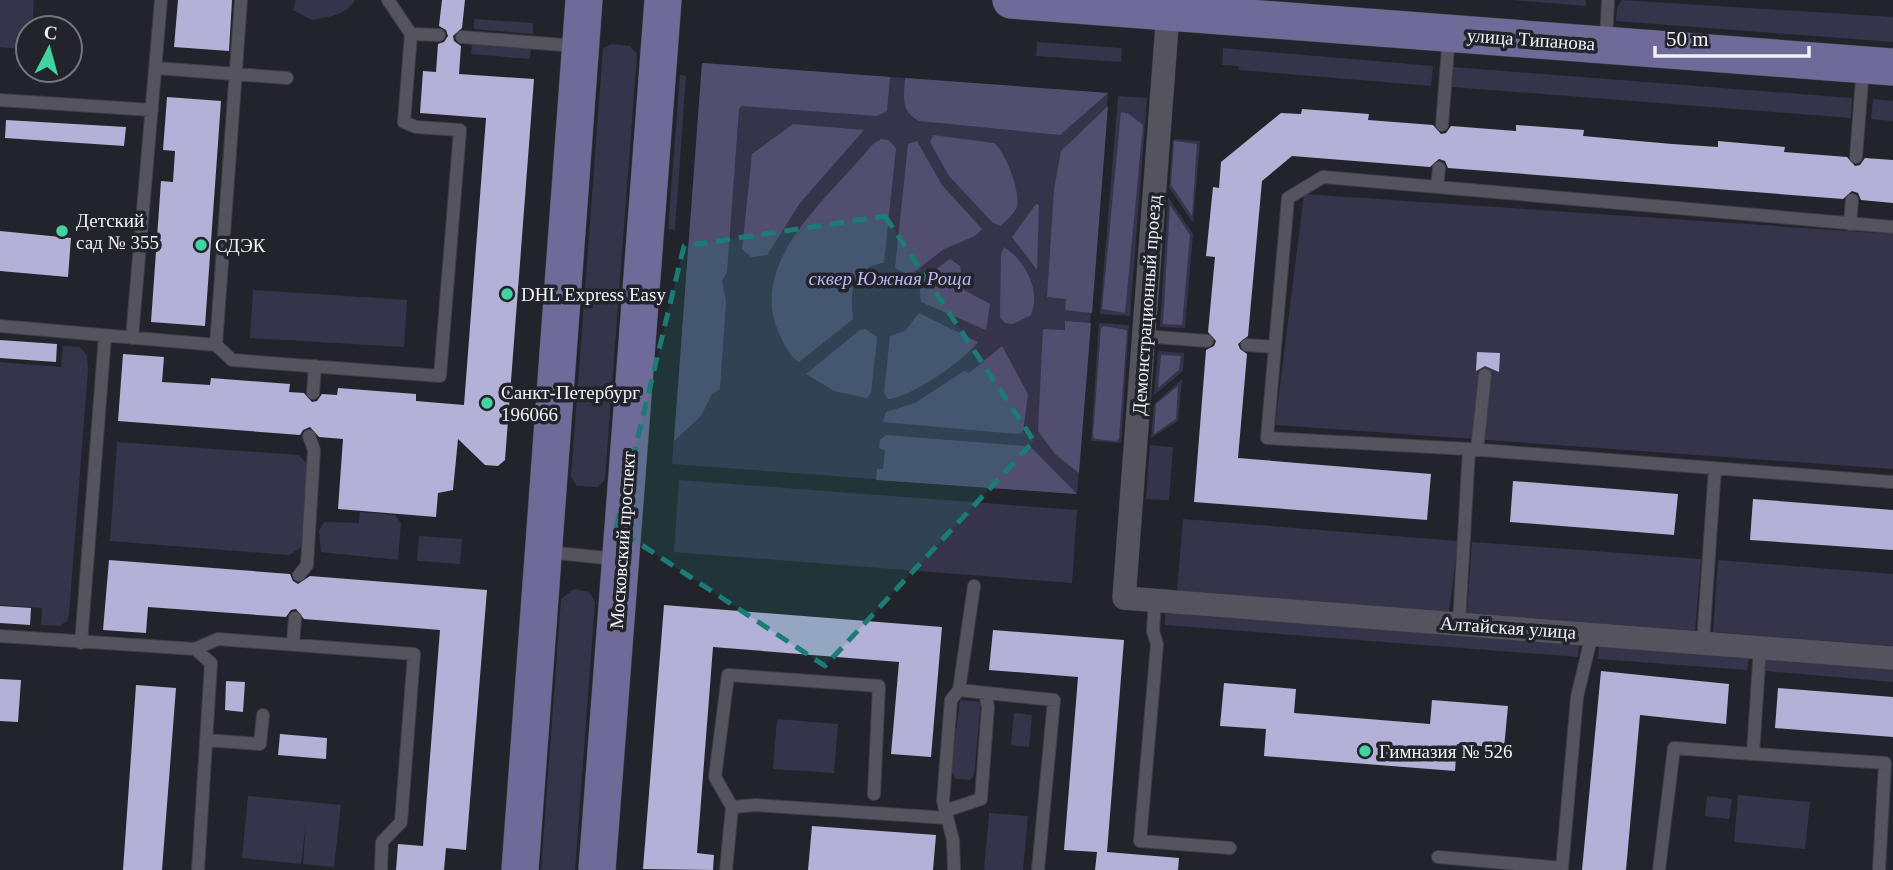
<svg xmlns="http://www.w3.org/2000/svg" width="1893" height="870" viewBox="0 0 1893 870" font-family="Georgia,serif">
	<style>
		.green { fill: #36344b }
		.forest { fill: #514e70 }
		.building { fill: #b4b1d8 }
		.lines { fill: none; stroke-linecap: round; stroke-linejoin: round }
		.service-casing { stroke: #3f3e45; stroke-width: 14 }
		.minor-casing { stroke: #3f3e45; stroke-width: 24 }
		.primary-casing { stroke: #3f3e45; stroke-width: 38 }
		.service { stroke: #55545e; stroke-width: 12 }
		.minor { stroke: #55545e; stroke-width: 23 }
		.primary { stroke: #6f6a98; stroke-width: 37 }
		.marked { fill: #1a7c75; fill-opacity: 0.2; stroke: #1a7c75; stroke-width: 5; stroke-dasharray: 14 9; stroke-linejoin: round }
		.poi-dot { fill: #3fd4a2; stroke: #23232b; stroke-width: 2.5 }
		.labels { text-anchor: middle; stroke-width: 7; stroke-linejoin: round; paint-order: stroke }
		.street-label { font-size: 19px; fill: #f1f1f7; stroke: #23232b }
		.poi-label { font-size: 19px; fill: #f1f1f7; stroke: #23232b; text-anchor: start }
		.park-label { font-size: 19px; font-style: italic; fill: #bbb6f2; stroke: #23232b }
	</style>
	<rect width="100%" height="100%" fill="#23232b"/>
	<path class="green" d="M0,0H34L32,28H28V50L0,47Z
		M296,0H355C346,15 329,17 312,20L293,10Z
		M1512,0H1586V6Z
		M1622,0L1893,17V42L1616,21L1617,8Z
		M474,19L533,23V34L474,29Z
		M1037,42L1122,48L1121,62L1036,56Z
		M472,43L531,48L530,59L471,54Z
		M611,44L630,46L637,54L605,479L598,487L577,486L571,477L603,48Z
		M1223,48L1433,66L1431,86L1239,70V66L1222,65Z
		M702,63L1108,93L1077,494L672,464Z
		M1453,67L1852,98L1851,118L1452,87Z
		M680,75L686,76L675,230L668,229Z
		M1118,96L1147,98L1130,316L1100,314Z
		M1873,99L1893,101V121L1871,119Z
		M1173,139L1200,141L1193,223L1169,187Z
		M1304,194L1893,234V469L1275,425Z
		M1168,197L1193,234L1185,328L1160,327Z
		M253,290L407,300L404,347L250,338Z
		M1099,323L1129,325L1121,443L1091,441Z
		M63,346L80,347L87,356L88,369L69,615L67,621L59,626L41,625L42,608L0,605V362L61,367Z
		M1158,351L1184,353L1183,371L1154,395Z
		M1182,379L1178,421L1151,438L1154,404Z
		M117,442L299,455L308,465L302,547L289,555L110,541Z
		M1150,445L1173,447L1169,500L1146,499Z
		M679,480L1077,510L1072,583L674,552Z
		M360,512L395,515L401,523L398,560L321,552L319,531L324,522L359,523Z
		M1183,519L1458,541L1449,612L1177,591Z
		M419,536L462,539L460,564L417,561Z
		M1472,542L1701,559L1695,631L1467,613Z
		M1718,560L1893,574V646L1713,632Z
		M574,589L589,592L595,602L575,870H541L561,599Z
		M1165,613L1579,644L1578,657L1165,625Z
		M1599,646L1749,658L1747,670L1598,659Z
		M1766,659L1893,669V682L1765,671Z
		M960,700L981,702L974,775L970,780L956,779L951,771Z
		M1014,713L1032,715L1029,747L1011,745Z
		M777,719L838,724L834,773L773,769Z
		M1738,795L1810,802L1805,849L1734,842Z
		M248,796L341,805L334,867L303,864L306,823L301,864L242,858Z
		M1707,796L1732,799L1729,819L1705,816Z
		M989,813L1028,816L1023,870H984Z"/>
	<path class="forest" d="M702,63L890,77L887,111L877,116L742,106L739,109L727,272L722,281L726,301L720,389L712,394L701,416L674,441Z
		M905,78L1108,93L1060,135L919,121C900,110 904,98 905,78Z
		M1108,106L1092,313L1065,310L1066,299L1047,297L1054,190L1061,151Z
		M1121,112L1129,114L1143,125L1125,313L1102,309Z
		M793,124L864,130L800,203L767,255L751,257L742,249L752,154Z
		M933,135L994,143C1005,151 1023,196 1016,209C1013,215 1005,221 1001,226L993,223L949,176L930,142Z
		M881,139L888,140L896,148L884,263C851,267 850,292 853,319L799,362C789,356 783,342 778,331C748,259 832,195 872,145Z
		M917,141L942,185L982,229L975,236L944,249L909,276L895,268L908,144Z
		M1174,141L1197,144L1192,216L1171,185Z
		M1036,204L1039,205L1037,270L1012,237Z
		M1170,205L1190,235L1182,325L1163,324Z
		M1004,247C1026,261 1041,291 1031,315L1013,324L1005,323L1000,317L1001,255Z
		M950,259L960,266L964,290L990,304L986,330L921,302L919,282Z
		M919,313L978,342C965,360 910,398 888,399L884,393L890,336L905,331Z
		M1065,321L1091,323L1079,473L1055,454L1038,431L1043,329L1065,330Z
		M1104,326L1127,330L1119,439L1116,441L1095,439L1093,436L1101,328Z
		M866,329L877,337L871,393L867,398L834,391L806,374L860,330Z
		M1002,346L1028,394L1023,432L1017,434L883,422L886,412L915,403L964,371L969,373Z
		M1161,355L1181,356L1179,370L1158,388Z
		M1178,386L1176,419L1154,434L1156,404Z
		M886,435L1024,446L1033,449L1077,494L876,480L877,469H883L885,450L879,448L880,440Z"/>
	<path class="building" d="M178,0H232L229,51L174,47Z
		M442,0H465L462,28L453,36L454,41L461,46L459,74L534,79L505,460L498,466L485,465L458,439L453,490L438,493L436,517L338,509L343,439L319,437L310,427L303,430L300,435L118,421L123,354L164,357L162,382L210,385L211,378L290,384L289,392L304,393L312,402L317,401L322,394L337,395L338,388L416,394V401L464,405L486,118L420,113L423,71L436,72L438,44L444,42L448,36L446,30L439,26Z
		M167,97L221,101L205,326L151,322L161,181L173,182L175,151L163,150Z
		M1302,109L1369,114L1368,120L1433,125L1441,134L1446,133L1451,126L1516,131V125L1584,130L1583,136L1672,144L1718,147V141L1785,147L1784,152L1847,157L1855,166L1860,165L1865,158L1893,160V203L1861,200L1858,193L1852,191L1843,199L1448,168L1445,161L1439,159L1430,167L1292,156L1262,181L1248,336L1238,344L1240,349L1247,354L1238,458L1431,474L1427,520L1194,502L1206,350L1214,346L1216,341L1208,332L1215,257L1206,256L1213,187L1219,188L1221,162L1281,113L1301,114Z
		M6,120L126,127L124,146L5,138Z
		M0,231L71,238L68,277L0,271Z
		M0,340L57,344L56,362L0,358Z
		M1477,352L1500,353L1499,372L1485,366L1476,371Z
		M1513,481L1678,494L1674,535L1510,522Z
		M1753,499L1893,510V550L1750,540Z
		M109,560L290,574L293,581L298,584L310,576L487,590L466,850L446,848L444,870H396L398,844L423,846L440,630L304,619L296,609L291,610L286,617L148,607L146,633L103,630Z
		M664,605L942,627L931,757L891,754L899,662L713,647L697,853L714,855L713,870L643,869Z
		M0,606L31,608L30,625L0,623Z
		M993,630L1124,640L1107,852L1179,858L1178,870H1095L1097,852L1064,850L1078,677L989,670Z
		M1601,671L1729,684L1726,724L1640,715L1626,870H1582Z
		M0,679L21,680L18,722L0,721Z
		M226,681L245,682L243,712L225,710Z
		M1224,683L1296,689L1294,713L1430,724L1432,700L1508,706L1504,748L1457,744L1455,771L1264,756L1266,729L1220,726Z
		M136,685L176,688L162,870H123Z
		M1778,688L1893,697V737L1775,728Z
		M280,734L327,738L326,759L278,755Z
		M812,826L936,835L933,870H808Z"/>
	<g class="lines">
		<g class="service-casing">
			<path id="service" d="M388,0L411,34L439,35
				M462,37L576,46
				M1606,42L1608,0
				M156,68L287,78
				M0,100L152,110
				M1442,125L1449,35
				M1856,157L1863,67
				M1437,187L1439,168
				M1850,224L1852,200
				M1893,227L1323,177L1288,198L1267,438L1469,449L1893,482
				M0,326L216,345L232,360L440,376L460,130L416,127L404,122L411,34
				M1144,336L1207,341
				M132,338L161,0
				M216,345L241,0
				M1247,345L1275,347
				M313,393L315,366
				M1477,450L1485,375
				M547,552L616,559
				M299,575L307,565L314,450L309,436
				M1155,600L1153,631L1157,644L1140,841L1230,848
				M1459,624L1469,449
				M0,636L195,649L218,639L414,654L401,822L382,842L381,870
				M1703,642L1715,468
				M81,643L105,336
				M293,644L295,618
				M1760,647L1753,754L1885,763L1879,870
				M195,649L211,663L198,870
				M959,690L1054,700L1038,870
				M206,740L260,744L263,715
				M732,807L756,805L947,818
				M945,811L981,799L988,707L985,693
				M1438,857L1562,868L1577,697L1592,634
				M726,870L732,807L715,777L728,675L879,686L874,794
				M954,870L953,840L943,801L951,700L959,690L974,586
				M1659,870L1674,748L1753,754"/>
		</g>
		<g class="minor-casing">
			<path id="minor" d="M1168,12L1124,598L1893,658"/>
		</g>
		<g class="primary-casing">
			<path id="primary" d="M1011,0L1893,67
				M520,870L584,0
				M597,870L663,0"/>
		</g>
		<use href="#service" class="service"/>
		<use href="#minor" class="minor"/>
		<use href="#primary" class="primary"/>
	</g>
	<path class="marked" d="M885,216L1034,441L825,666L616,528L684,246Z"/>
	<g class="poi-dot">
		<circle cx="62" cy="231" r="7"/>
		<circle cx="201" cy="245" r="7"/>
		<circle cx="507" cy="294" r="7"/>
		<circle cx="487" cy="403" r="7"/>
		<circle cx="1365" cy="751" r="7"/>
	</g>
	<g class="labels">
		<g class="street-label">
			<text transform="translate(1531 39) rotate(4)" y="7">улица Типанова</text>
			<text transform="translate(1146 305) rotate(-86)" y="7">Демонстрационный проезд</text>
			<text transform="translate(622 540) rotate(-86)" y="7">Московский проспект</text>
			<text transform="translate(1508 627) rotate(4)" y="7">Алтайская улица</text>
		</g>
		<g class="poi-label">
			<text x="76" y="227">Детский<tspan x="76" dy="22">сад № 355</tspan></text>
			<text x="215" y="252">СДЭК</text>
			<text x="521" y="301">DHL Express Easy</text>
			<text x="501" y="399">Санкт-Петербург<tspan x="501" dy="22">196066</tspan></text>
			<text x="1379" y="758">Гимназия № 526</text>
		</g>
		<g class="park-label">
			<text x="890" y="285">сквер Южная Роща</text>
		</g>
	</g>
	<g transform="translate(49 49) rotate(6)"><circle r="33" fill="#23232b" stroke="#75757d" stroke-width="2"/>
	<path d="M0-5L12 26L0 18L-12 26Z" fill="#3fd4a2"/>
	<text y="-10" font-size="19" font-weight="bold" text-anchor="middle" fill="#f1f1f7">С</text>
	</g>
	<path d="M1655 46v10h154v-10" fill="none" stroke="#f1f1f7" stroke-width="3.5"/>
	<text x="1666" y="46" font-size="21" fill="#f1f1f7" stroke="#23232b" stroke-width="5" paint-order="stroke">50 m</text>
</svg>
